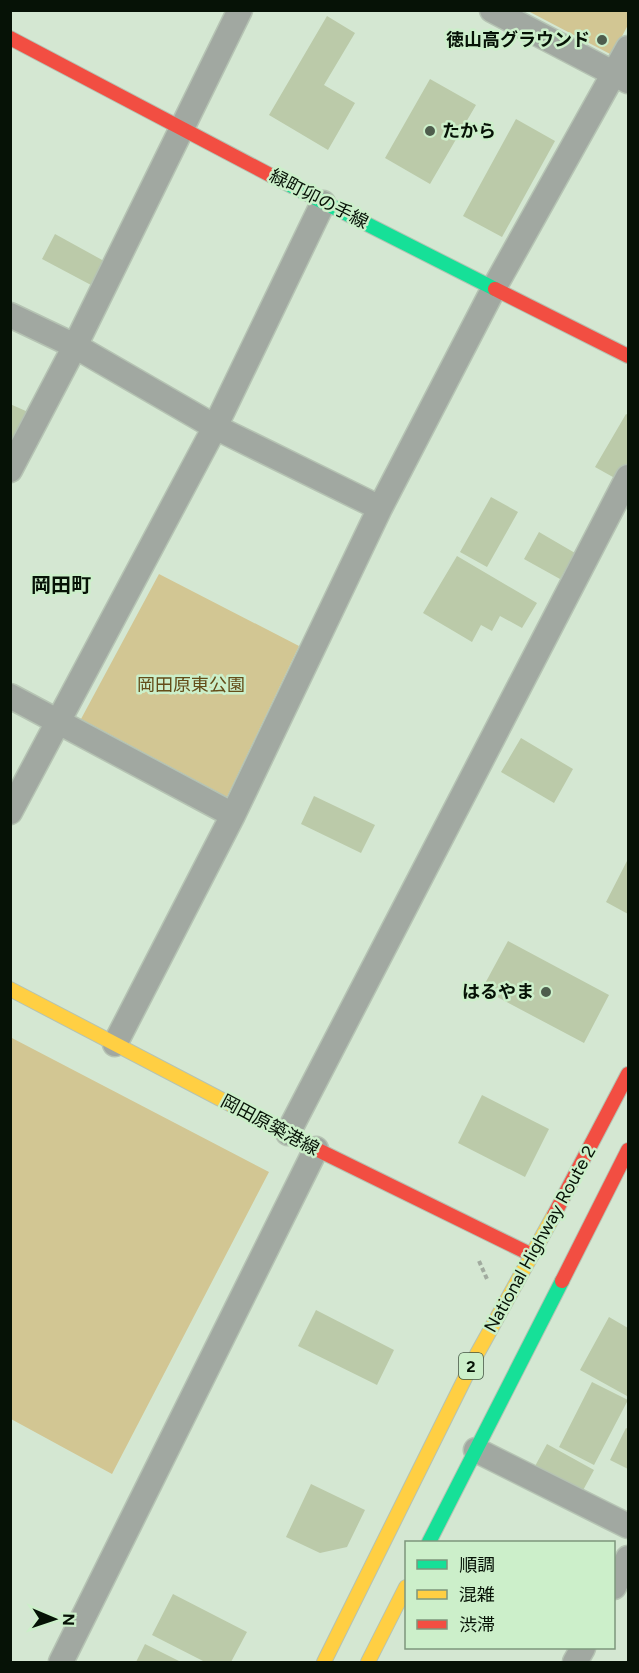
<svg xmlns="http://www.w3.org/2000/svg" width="639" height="1673" viewBox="0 0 639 1673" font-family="Figtree,'Noto Sans JP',sans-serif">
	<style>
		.green { fill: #d2c693 }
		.building { fill: #bbcaa9 }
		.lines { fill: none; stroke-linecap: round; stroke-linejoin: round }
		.street-casing { stroke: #b5c3b3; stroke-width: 27 }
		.fast-casing { stroke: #b5c3b3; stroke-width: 16 }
		.slow-casing { stroke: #b5c3b3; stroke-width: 16 }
		.jam-casing { stroke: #b5c3b3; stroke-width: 16 }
		.path { stroke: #a1ab9f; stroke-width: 4; stroke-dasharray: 4.5 3; stroke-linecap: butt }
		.street { stroke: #a1a8a1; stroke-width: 24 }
		.fast { stroke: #16e098; stroke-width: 14 }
		.slow { stroke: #ffcf43; stroke-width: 14 }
		.jam { stroke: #f24e42; stroke-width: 14 }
		.poi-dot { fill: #4e5d4d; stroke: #ccefca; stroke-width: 2 }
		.labels { text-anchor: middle; stroke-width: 5; stroke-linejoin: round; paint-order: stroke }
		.shield { fill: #ccefca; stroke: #415441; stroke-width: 1.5 }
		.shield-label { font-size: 16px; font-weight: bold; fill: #061206 }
		.poi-label { font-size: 18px; font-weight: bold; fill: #061206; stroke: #ccefca; text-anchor: end }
		.street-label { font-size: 18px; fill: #061206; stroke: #ccefca }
		.park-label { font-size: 18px; fill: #644d19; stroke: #ccefca }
		.neighbourhood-label { font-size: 20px; font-weight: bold; fill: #061206; stroke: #ccefca }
	</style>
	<rect width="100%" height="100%" fill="#d4e7d2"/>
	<path class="green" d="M528,11H628V25L612,55Z
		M159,574L299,646L227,797L81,719Z
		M10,1037L269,1172L112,1474L11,1419Z"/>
	<path class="building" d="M327,16L355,33L324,85L355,103L328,150L269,115Z
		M430,79L476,105L430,184L385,158Z
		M516,119L555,141L502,237L463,216Z
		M55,234L104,261L91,285L42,259Z
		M10,404L28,412L10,446Z
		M626,414L628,415V465L620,481L595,467Z
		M491,497L518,512L487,567L460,552Z
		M539,532L575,553L560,579L524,559Z
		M457,556L537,603L522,628L500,616L492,631L481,625L472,642L423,613Z
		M521,738L573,769L554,803L501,772Z
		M314,796L375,825L361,853L301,824Z
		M628,859V914L606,902Z
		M508,941L609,995L584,1043L482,989Z
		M482,1095L549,1129L525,1177L458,1143Z
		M316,1310L394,1350L377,1385L298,1346Z
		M609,1317L628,1328L627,1396L580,1370Z
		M592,1382L628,1400L594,1465L559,1447Z
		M626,1428L628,1429V1469L610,1460Z
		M547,1444L594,1470L581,1494L534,1468Z
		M311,1484L365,1510L347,1547L320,1553L286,1537Z
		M173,1594L247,1632L231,1662H205L152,1635Z
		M145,1644L181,1662H136Z"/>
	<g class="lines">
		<g class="street-casing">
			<path id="street" d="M492,10L628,81
				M10,315L75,346L215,427L380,508
				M10,470L75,346L240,10
				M10,696L233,815
				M10,812L215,427L323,203
				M115,1044L233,815L380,508L494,288L628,48
				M288,1133L628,477
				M476,1450L628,1526
				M614,1587L628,1558
				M61,1662L316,1149
				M575,1662L583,1648"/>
		</g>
		<g class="fast-casing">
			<path id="fast" d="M272,176L495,289
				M429,1542L562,1281"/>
		</g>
		<g class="slow-casing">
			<path id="slow" d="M10,989L316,1149
				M324,1662L477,1354L554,1215
				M368,1662L406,1587"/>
		</g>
		<g class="jam-casing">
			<path id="jam" d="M10,38L272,176
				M495,289L628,356
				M316,1149L532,1255
				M554,1215L628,1074
				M562,1281L628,1150"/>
		</g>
		<path class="path" d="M479,1261L487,1279"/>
		<use href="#street" class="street"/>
		<use href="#fast" class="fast"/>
		<use href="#slow" class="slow"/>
		<use href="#jam" class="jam"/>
	</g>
	<g class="poi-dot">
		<circle cx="602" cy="40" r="6"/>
		<circle cx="430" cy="131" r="6"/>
		<circle cx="546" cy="992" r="6"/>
	</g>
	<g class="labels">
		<rect class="shield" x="459" y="1353" width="24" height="26" rx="4.5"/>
		<g class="shield-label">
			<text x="471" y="1372">2</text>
		</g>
		<g class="poi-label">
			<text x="590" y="46">徳山高グラウンド</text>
			<text x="442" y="137" text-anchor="start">たから</text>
			<text x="534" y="998">はるやま</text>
		</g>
		<g class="street-label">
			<text transform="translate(319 199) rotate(27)" y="6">緑町卯の手線</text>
			<text transform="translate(270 1125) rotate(28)" y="6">岡田原築港線</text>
			<text transform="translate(540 1239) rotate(-61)" y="6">National Highway Route 2</text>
		</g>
		<g class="park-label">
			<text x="191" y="691">岡田原東公園</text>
		</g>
		<g class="neighbourhood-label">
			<text x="61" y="592">岡田町</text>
		</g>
	</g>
	<rect width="639" height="1673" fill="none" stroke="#061206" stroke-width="24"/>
	<rect x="405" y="1541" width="210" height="108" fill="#ccefca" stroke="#7d977c" stroke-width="1.5"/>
	<rect x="417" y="1560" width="30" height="9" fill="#16e098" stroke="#7d977c" stroke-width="1.5"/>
	<text x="459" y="1571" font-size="18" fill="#061206">順調</text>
	<rect x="417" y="1590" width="30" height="9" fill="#ffcf43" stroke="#7d977c" stroke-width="1.5"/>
	<text x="459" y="1601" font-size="18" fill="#061206">混雑</text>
	<rect x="417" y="1620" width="30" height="9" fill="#f24e42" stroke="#7d977c" stroke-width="1.5"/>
	<text x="459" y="1631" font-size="18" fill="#061206">渋滞</text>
	<g transform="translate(54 1619) rotate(92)" stroke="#ccefca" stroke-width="4.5" paint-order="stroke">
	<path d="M0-4.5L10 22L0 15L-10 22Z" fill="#061206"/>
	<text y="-9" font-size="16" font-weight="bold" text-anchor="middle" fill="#061206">N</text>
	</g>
</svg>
